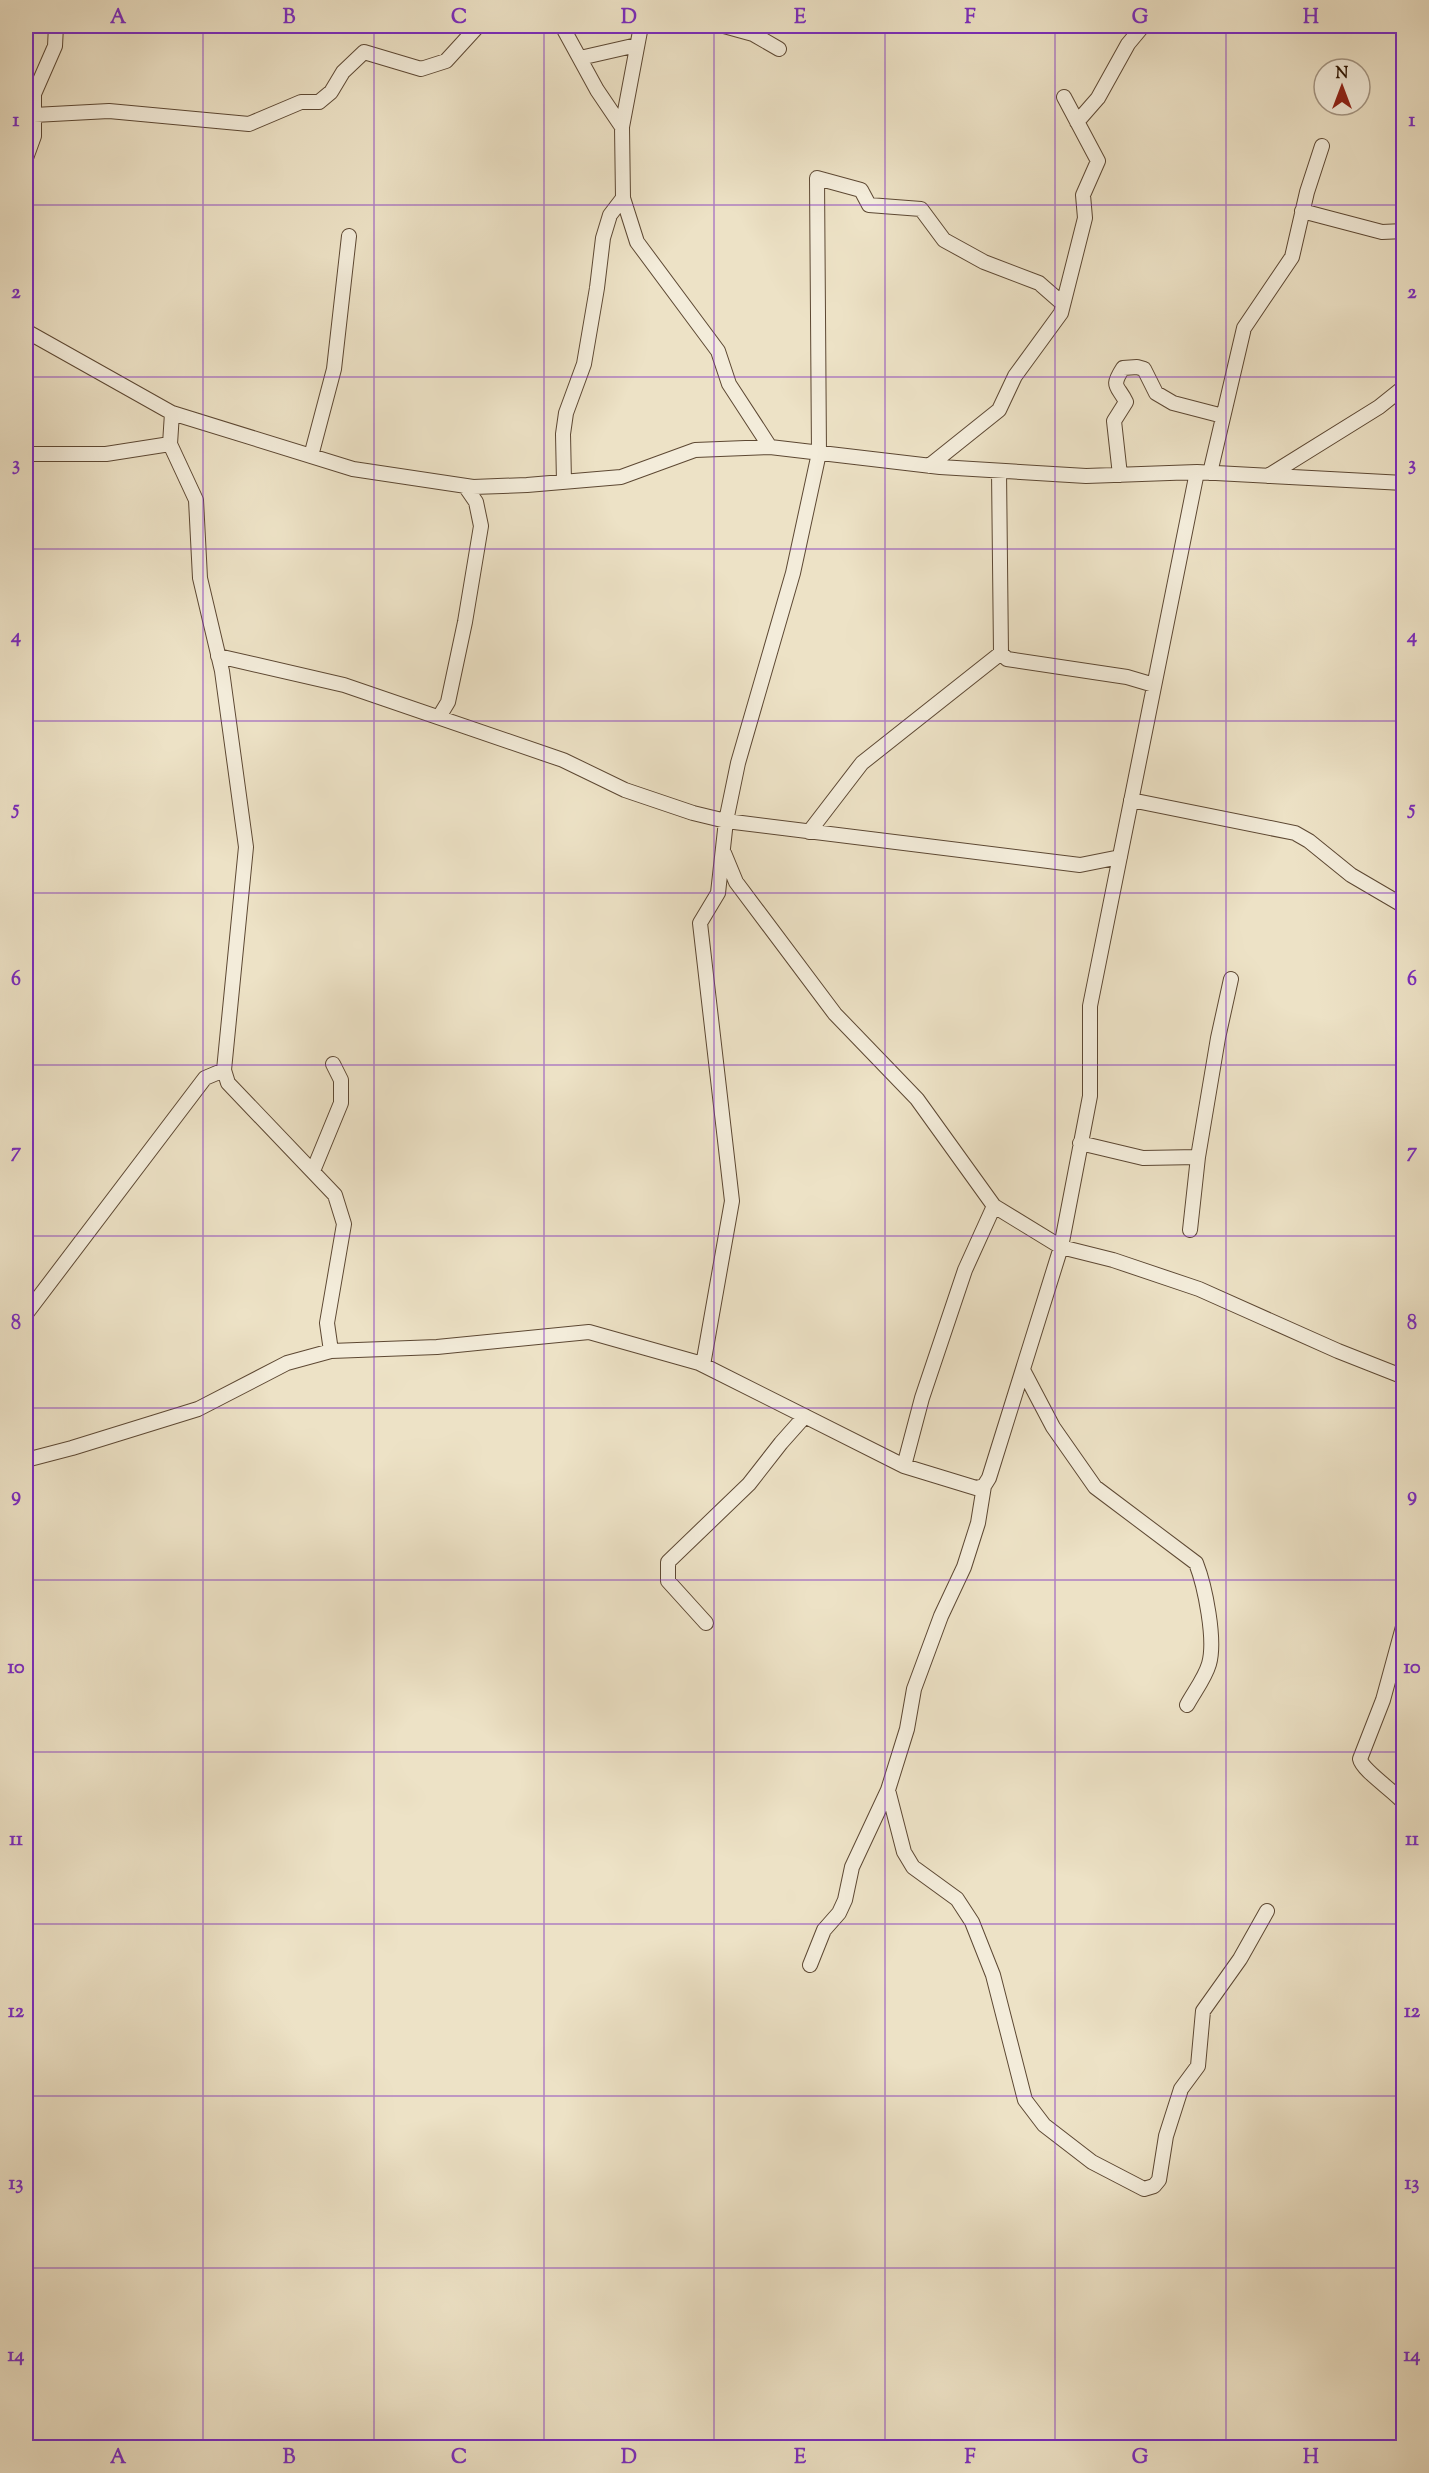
<svg xmlns="http://www.w3.org/2000/svg" width="1429" height="2473" viewBox="0 0 1429 2473" font-family="'Sorts Mill Goudy',serif">
	<style>
		.lines { fill: none; stroke-linecap: round; stroke-linejoin: round }
		.minor-casing { stroke: #5d4833; stroke-width: 16 }
		.minor { stroke: #f3ecda; stroke-width: 14 }
		.grid { fill: none; stroke: #7b2cbf; stroke-width: 1.5; stroke-opacity: 0.55 }
		.neatline { fill: none; stroke: #7b2cbf; stroke-width: 2 }
		.grid-label { font-size: 20px; text-anchor: middle; font-weight: bold; fill: #7b2cbf }
	</style>
	<rect width="100%" height="100%" fill="#ede2c6"/>
	<filter id="stains"><feTurbulence type="fractalNoise" baseFrequency=".00333" numOctaves="4"/><feColorMatrix values="0 0 0 0 .2 0 0 0 0 .09 0 0 0 0 .02 0 0 0 .5 -.17"/></filter>
	<radialGradient id="worn" r=".72"><stop offset=".6" stop-color="#630" stop-opacity="0"/><stop offset="1" stop-color="#630" stop-opacity=".3"/></radialGradient>
	<g class="lines">
		<g class="minor-casing">
			<path id="minor" d="M562,26L597,90L622,127
				M641,26L622,127L623,198L637,242L718,351L729,384L770,447
				M724,26L753,34L779,49
				M580,58L637,45
				M34,115L109,111L249,124L301,102H319L331,92L343,72L364,52L421,69L446,61L478,26
				M1077,122L1098,98L1128,44L1143,26
				M26,158L34,136V94L55,46L56,26
				M1302,211L1382,232L1404,231
				M26,331L172,413L353,469L473,487L527,485L621,477L695,450L770,447L940,467L1086,476L1197,472L1404,483
				M172,413L170,444L196,500L200,578L222,671L246,847L224,1070L228,1083L335,1195L344,1224L327,1323L331,1351
				M26,454H106L170,444
				M311,456L334,369L349,236
				M929,466L999,410L1015,376L1061,313L1085,218L1083,195L1098,161L1064,97
				M1210,473L1244,328L1292,257L1307,192L1322,146
				M1120,475L1114,421L1126,402C1118,385 1110,388 1123,368L1137,367L1144,369L1156,393L1173,403L1223,416
				M1268,476L1379,407L1404,387
				M564,482L563,434L566,413L584,364L597,288L603,238L610,215L623,198
				M1001,653L1007,659L1127,677L1154,685
				M218,656L344,685L563,760L625,790L693,813L726,821L1080,865L1120,857
				M439,717L448,702L465,622L481,526L476,502L465,486
				M1131,800L1295,833L1309,841L1351,875L1404,906
				M809,832L862,763L1001,653L999,471
				M724,853L736,882L835,1014L917,1099L994,1206L1061,1247L1113,1260L1199,1289L1338,1351L1404,1377
				M1080,1143L1143,1158L1198,1157L1190,1230
				M1198,1157L1218,1038L1231,979
				M313,1171L341,1103V1080L333,1064
				M26,1314L205,1078L224,1070
				M703,1365L732,1201L700,923L718,893L726,821L738,763L793,573L819,453L817,178L861,190L869,205L921,209L944,240L984,262L1039,283L1063,304
				M1023,1370L1053,1427L1095,1487L1196,1563C1205,1586 1216,1640 1209,1664C1205,1678 1194,1692 1187,1705
				M26,1460L72,1448L198,1409L287,1363L331,1351L437,1347L589,1332L699,1363L904,1466L976,1488L984,1486L989,1478L1061,1247L1090,1096V1006L1197,472
				M904,1466L922,1398L965,1270L994,1206
				M706,1623L668,1581V1562L749,1484L781,1443L805,1416
				M1404,1623L1383,1700L1360,1759C1362,1770 1394,1791 1404,1803
				M888,1790L904,1852L913,1867L957,1899L972,1922L993,1975L1025,2100L1044,2125L1092,2162L1144,2189L1154,2186L1159,2180L1166,2136L1181,2089L1198,2066L1203,2011L1240,1959L1267,1911
				M810,1965L824,1930L839,1913L845,1900L852,1867L888,1790L907,1729L914,1689L941,1616L964,1567L978,1523L984,1486"/>
		</g>
		<use href="#minor" class="minor"/>
	</g>
	<path class="grid" d="M203,26V2448M374,26V2448M544,26V2448M714,26V2448M885,26V2448M1055,26V2448M1226,26V2448M26,205H1404M26,377H1404M26,549H1404M26,721H1404M26,893H1404M26,1065H1404M26,1236H1404M26,1408H1404M26,1580H1404M26,1752H1404M26,1924H1404M26,2096H1404M26,2268H1404"/>
	<rect width="1429" height="2473" fill="none" stroke="#ede2c6" stroke-width="66"/>
	<g transform="translate(1342 87)"><circle r="28" fill="#f3ecda" stroke="#a49684" stroke-width="1.5"/>
	<path d="M0-4.5L10 22L0 15L-10 22Z" fill="#8f2418"/>
	<text y="-9" font-size="16" font-weight="bold" text-anchor="middle" fill="#2d1402">N</text>
	</g>
	<rect x="33" y="33" width="1363" height="2407" class="neatline"/>
	<g class="grid-label">
		<text x="118" y="23">A</text>
		<text x="289" y="23">B</text>
		<text x="459" y="23">C</text>
		<text x="629" y="23">D</text>
		<text x="800" y="23">E</text>
		<text x="970" y="23">F</text>
		<text x="1140" y="23">G</text>
		<text x="1311" y="23">H</text>
		<text x="16" y="126">1</text>
		<text x="1412" y="126">1</text>
		<text x="16" y="298">2</text>
		<text x="1412" y="298">2</text>
		<text x="16" y="470">3</text>
		<text x="1412" y="470">3</text>
		<text x="16" y="642">4</text>
		<text x="1412" y="642">4</text>
		<text x="16" y="814">5</text>
		<text x="1412" y="814">5</text>
		<text x="16" y="985">6</text>
		<text x="1412" y="985">6</text>
		<text x="16" y="1157">7</text>
		<text x="1412" y="1157">7</text>
		<text x="16" y="1329">8</text>
		<text x="1412" y="1329">8</text>
		<text x="16" y="1501">9</text>
		<text x="1412" y="1501">9</text>
		<text x="16" y="1673">10</text>
		<text x="1412" y="1673">10</text>
		<text x="16" y="1845">11</text>
		<text x="1412" y="1845">11</text>
		<text x="16" y="2017">12</text>
		<text x="1412" y="2017">12</text>
		<text x="16" y="2189">13</text>
		<text x="1412" y="2189">13</text>
		<text x="16" y="2361">14</text>
		<text x="1412" y="2361">14</text>
		<text x="118" y="2463">A</text>
		<text x="289" y="2463">B</text>
		<text x="459" y="2463">C</text>
		<text x="629" y="2463">D</text>
		<text x="800" y="2463">E</text>
		<text x="970" y="2463">F</text>
		<text x="1140" y="2463">G</text>
		<text x="1311" y="2463">H</text>
	</g>
	<rect width="100%" height="100%" filter="url(#stains)"/>
	<rect width="100%" height="100%" fill="url(#worn)"/>
</svg>
